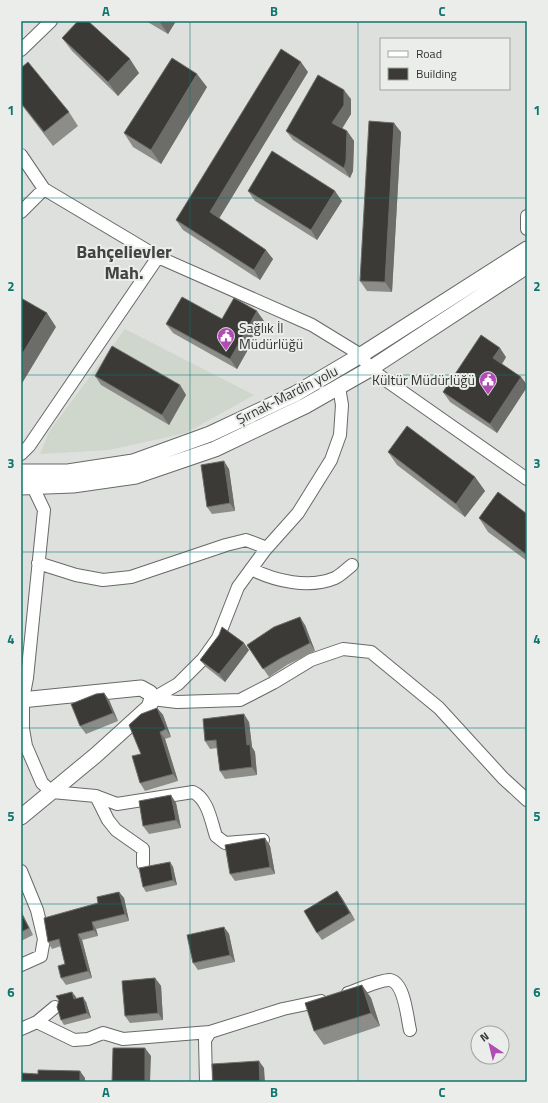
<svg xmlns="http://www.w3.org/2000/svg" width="548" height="1103" viewBox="0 0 548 1103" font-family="'Titillium Web',sans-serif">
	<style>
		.built { fill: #cfd7cc }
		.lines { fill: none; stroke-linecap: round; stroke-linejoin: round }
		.minor-casing { stroke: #676a66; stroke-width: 14 }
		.tertiary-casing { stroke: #676a66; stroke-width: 17 }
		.minor { stroke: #fff; stroke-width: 12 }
		.tertiary { stroke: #fff; stroke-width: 15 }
		.wall { fill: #8c8d89 }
		.shaded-wall { fill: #6c6c68 }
		.building { fill: #3b3a36; stroke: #6c6c68 }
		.grid { fill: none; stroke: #0f766e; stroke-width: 1; stroke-opacity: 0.55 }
		.labels { text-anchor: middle; stroke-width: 4; stroke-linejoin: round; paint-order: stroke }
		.poi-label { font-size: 14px; fill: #343634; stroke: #eaede9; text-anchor: start }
		.street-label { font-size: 14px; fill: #343634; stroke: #eaede9 }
		.district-label { font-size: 18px; font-weight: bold; fill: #424441; stroke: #eaede9 }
		.neatline { fill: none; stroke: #0f766e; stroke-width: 1.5 }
		.grid-label { font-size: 13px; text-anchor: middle; font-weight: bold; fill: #0f766e }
	</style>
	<rect width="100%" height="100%" fill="#dde0dc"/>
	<path class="built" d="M125,329L254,395L186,433L109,450L40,454L49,432Z"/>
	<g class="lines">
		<g class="minor-casing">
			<path id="minor" d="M21,50L51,21
				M21,155L44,189L158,257L312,325L361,355L370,369L527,479
				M21,212L44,189
				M527,216V229
				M21,454L29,446L158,257
				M33,487L44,510L27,678L23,699V729L26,746L42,783L52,792L96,796L117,804L193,792C208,799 211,821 216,836L225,843L263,840
				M38,563L76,575L103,580L131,577L226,545L246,540L262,546L265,550
				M251,569C275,581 309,589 335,578C341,575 347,569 352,565
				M152,699L177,702L240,700L273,683L311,660L343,649L371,652L439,708L503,778L527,800
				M152,699L178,684L203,659L218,638L238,587L265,550L298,513L331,460L340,435L342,405L339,387
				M96,796L108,820L116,830L143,849V864
				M21,871L37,910L44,939L41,956L21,965
				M348,993C357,990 382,979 390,980C405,983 407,1018 410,1030
				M37,1022L74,1040L88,1039L103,1033L123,1039L210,1032L283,1009L321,1001
				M21,1029L37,1022L55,1007
				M206,1082L205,1040L210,1032"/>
		</g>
		<g class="tertiary-casing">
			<path id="tertiary" d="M21,472H68L133,462L210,434L295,394L361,355L527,249
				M21,487L73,485L136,476L215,449L305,406L370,369L527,266
				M21,700L141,688L150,693L152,699L149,707L96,755L21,817"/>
		</g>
		<use href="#minor" class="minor"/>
		<use href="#tertiary" class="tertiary"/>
	</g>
	<path class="wall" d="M146,21H176L168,34Z
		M62,38L139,73L118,96L72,51Z
		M21,68L69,112L78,126L53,146L21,104Z
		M308,72L219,218L273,259L260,280L183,230L176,220Z
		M207,87L161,164L133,147L124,133Z
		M351,99V114L342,129L347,131L354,141L353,171L350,178L293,140L286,131Z
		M401,132L392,292L367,291L360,281Z
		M248,191L342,201L317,240L255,201Z
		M222,319L264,321L237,369L173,333L166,324Z
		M506,357L502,364L521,377L527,385V387L497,433L450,402L443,392Z
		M95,376L180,385L186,395L169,425L101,385Z
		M388,452L475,477L485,491L465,517L397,465Z
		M229,469L235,511L212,514L207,507Z
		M527,514V561L488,532L479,518Z
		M305,625L315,651L287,665L269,677L247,645Z
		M249,650L225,682L206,667L200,660Z
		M104,693L109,700L118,721L86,734L80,726Z
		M157,708L163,715L171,737L165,739L178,781L145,791L140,783L141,754Z
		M249,722L252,747L255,752L257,775L225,779L220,771L217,748L210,749L205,741Z
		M176,803L181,828L149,834L143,826Z
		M265,838L270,846L275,874L235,881L230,874Z
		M170,862L173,867L177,885L146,892L143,887Z
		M337,891L342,898L355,920L322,940L317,933Z
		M119,892L124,898L129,921L96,929L98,936L82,940L92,978L66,985L61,978L65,964L61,946L52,949L48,942L98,903Z
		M21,911L33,935L21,941Z
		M224,927L229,934L235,962L198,970L193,963Z
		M155,978L161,986L163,1020L130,1023L125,1016Z
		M362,985L371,998L380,1026L324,1045L314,1031Z
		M72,992L76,998L86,1002L91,1018L64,1025L61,1020Z"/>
	<path class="shaded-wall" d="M159,21H176L168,34Z
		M130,59L139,73L118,96L108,82Z
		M301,62L308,72L217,222L210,212Z
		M197,74L207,87L161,164L151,150Z
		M344,90L351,99V114L339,133L332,123Z
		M394,123L401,132L392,292L385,282Z
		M347,131L354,141L353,171L350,178L344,168Z
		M335,191L342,201L317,240L311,230Z
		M266,250L273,259L260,280L254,270Z
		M257,311L264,321L237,369L230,359Z
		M47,313L56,327L21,385V356Z
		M500,348L506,357L500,367L493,358Z
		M521,377L527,385V387L497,433L490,424Z
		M180,385L186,395L169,425L162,415Z
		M224,461L229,469L235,511L230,503Z
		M475,477L485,491L465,517L456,504Z
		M300,617L305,625L315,651L310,643Z
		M244,643L249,650L225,682L219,674Z
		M104,693L109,700L118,721L113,713Z
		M157,708L163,715L171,737L166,729Z
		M244,714L249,722L252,747L255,752L257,775L252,767L247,745Z
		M160,732L165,739L178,781L173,774Z
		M171,795L176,803L181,828L176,820Z
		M265,838L270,846L275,874L270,867Z
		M170,862L173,867L177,885L173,880Z
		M337,891L342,898L355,920L350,913Z
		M119,892L124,898L129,921L125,914Z
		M21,911L33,935L29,928L21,913Z
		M92,922L96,929L98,936L94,930Z
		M224,927L229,934L235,962L230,955Z
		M78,934L82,940L92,978L88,971Z
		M155,978L161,986L163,1020L158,1013Z
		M362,985L371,998L380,1026L371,1013Z
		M72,992L76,997L78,1004L74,999Z
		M83,997L86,1002L91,1018L87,1013Z
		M145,1048L151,1056L150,1082H145Z
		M259,1061L264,1068L265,1082H260Z
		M80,1071L85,1078V1082H80Z"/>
	<path class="building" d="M78,21H88L130,59L108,82L62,38Z
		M281,49L301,62L210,212L266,250L254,270L176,220Z
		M172,58L197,74L151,150L124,133Z
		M28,62L69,112L44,132L21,103V68Z
		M318,75L344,90V105L332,123L347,131L346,161L344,168L286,131Z
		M369,121L394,123L385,282L360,281Z
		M272,151L335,191L311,230L248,191Z
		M182,297L222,319L234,298L257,311L230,359L166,324Z
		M21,298L47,313L21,356Z
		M481,335L500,348L493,358L521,377L490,424L443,392Z
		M112,346L180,385L162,415L95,376Z
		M407,426L475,477L456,504L388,452Z
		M224,461L230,503L207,507L201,465Z
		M498,492L527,514V555L479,518Z
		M300,617L310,643L281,658L263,669L247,645L274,627Z
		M222,627L244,643L219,674L200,660L219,635Z
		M104,693L113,713L80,726L71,704L96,694Z
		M157,708L166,729L160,732L173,774L140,783L132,756L141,754L129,725L141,714Z
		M244,714L247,745L250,744L252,767L220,771L216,740L205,741L203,719Z
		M171,795L176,820L143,826L139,801Z
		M265,838L270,867L230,874L225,845Z
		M170,862L173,880L143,887L139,868Z
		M337,891L350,913L317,933L304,911Z
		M119,892L125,914L92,922L94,930L78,934L88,971L61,978L58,966L65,964L59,939L48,942L44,918L98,903L97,897Z
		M21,913L29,928L21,932Z
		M224,927L230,955L193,963L187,935Z
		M155,978L158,1013L125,1016L122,981Z
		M362,985L371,1013L314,1031L305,1003Z
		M72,992L74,999L83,997L87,1013L61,1020L57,1007L59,1000L56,996Z
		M113,1048H145V1082H112Z
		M259,1061L260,1082H213L212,1064Z
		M38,1070L80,1071V1082H21V1073L38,1074Z"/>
	<path class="grid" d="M190,21V1082M358,21V1082M21,198H527M21,375H527M21,552H527M21,728H527M21,904H527"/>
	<defs>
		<g id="civic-pin" transform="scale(0.9)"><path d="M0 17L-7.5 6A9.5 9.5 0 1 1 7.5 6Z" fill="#b04db4" stroke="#eaede9"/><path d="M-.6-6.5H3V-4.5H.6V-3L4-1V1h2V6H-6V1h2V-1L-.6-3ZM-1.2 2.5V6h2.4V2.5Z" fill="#fff"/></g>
	</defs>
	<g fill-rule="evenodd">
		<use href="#civic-pin" x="226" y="336"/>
		<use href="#civic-pin" x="488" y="380"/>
	</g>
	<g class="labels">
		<g class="poi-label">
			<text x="239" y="333">Sağlık İl<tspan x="239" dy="16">Müdürlüğü</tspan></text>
			<text x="475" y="385" text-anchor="end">Kültür Müdürlüğü</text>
		</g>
		<g class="street-label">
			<text transform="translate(287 395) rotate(-27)" y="5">Şırnak-Mardin yolu</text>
		</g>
		<g class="district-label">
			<text x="124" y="258">Bahçelievler<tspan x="124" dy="21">Mah.</tspan></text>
		</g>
	</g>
	<rect width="548" height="1103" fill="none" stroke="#eaede9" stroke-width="44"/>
	<rect x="380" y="38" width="130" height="52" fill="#eaede9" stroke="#a1a4a1"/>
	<rect x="388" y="51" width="20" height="6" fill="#ffffff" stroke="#a1a4a1"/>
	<text x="416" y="58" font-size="12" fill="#343634">Road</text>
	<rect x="388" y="68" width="20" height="12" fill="#3b3a36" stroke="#a1a4a1"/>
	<text x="416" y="78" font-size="12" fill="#343634">Building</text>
	<g transform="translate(490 1045) rotate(325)"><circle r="19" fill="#eaede9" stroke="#a1a4a1"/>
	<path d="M0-3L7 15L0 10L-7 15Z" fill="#b04db4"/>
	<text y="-6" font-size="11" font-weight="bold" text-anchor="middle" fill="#343634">N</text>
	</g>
	<rect x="22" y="22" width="504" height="1059" class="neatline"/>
	<g class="grid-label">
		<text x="106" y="16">A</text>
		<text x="274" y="16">B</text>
		<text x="442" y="16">C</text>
		<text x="11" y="115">1</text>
		<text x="537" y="115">1</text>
		<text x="11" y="291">2</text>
		<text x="537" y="291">2</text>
		<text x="11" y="468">3</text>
		<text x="537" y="468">3</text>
		<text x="11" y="644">4</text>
		<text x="537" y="644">4</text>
		<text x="11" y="821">5</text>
		<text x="537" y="821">5</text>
		<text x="11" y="997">6</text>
		<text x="537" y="997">6</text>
		<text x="106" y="1097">A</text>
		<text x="274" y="1097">B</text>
		<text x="442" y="1097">C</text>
	</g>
</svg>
